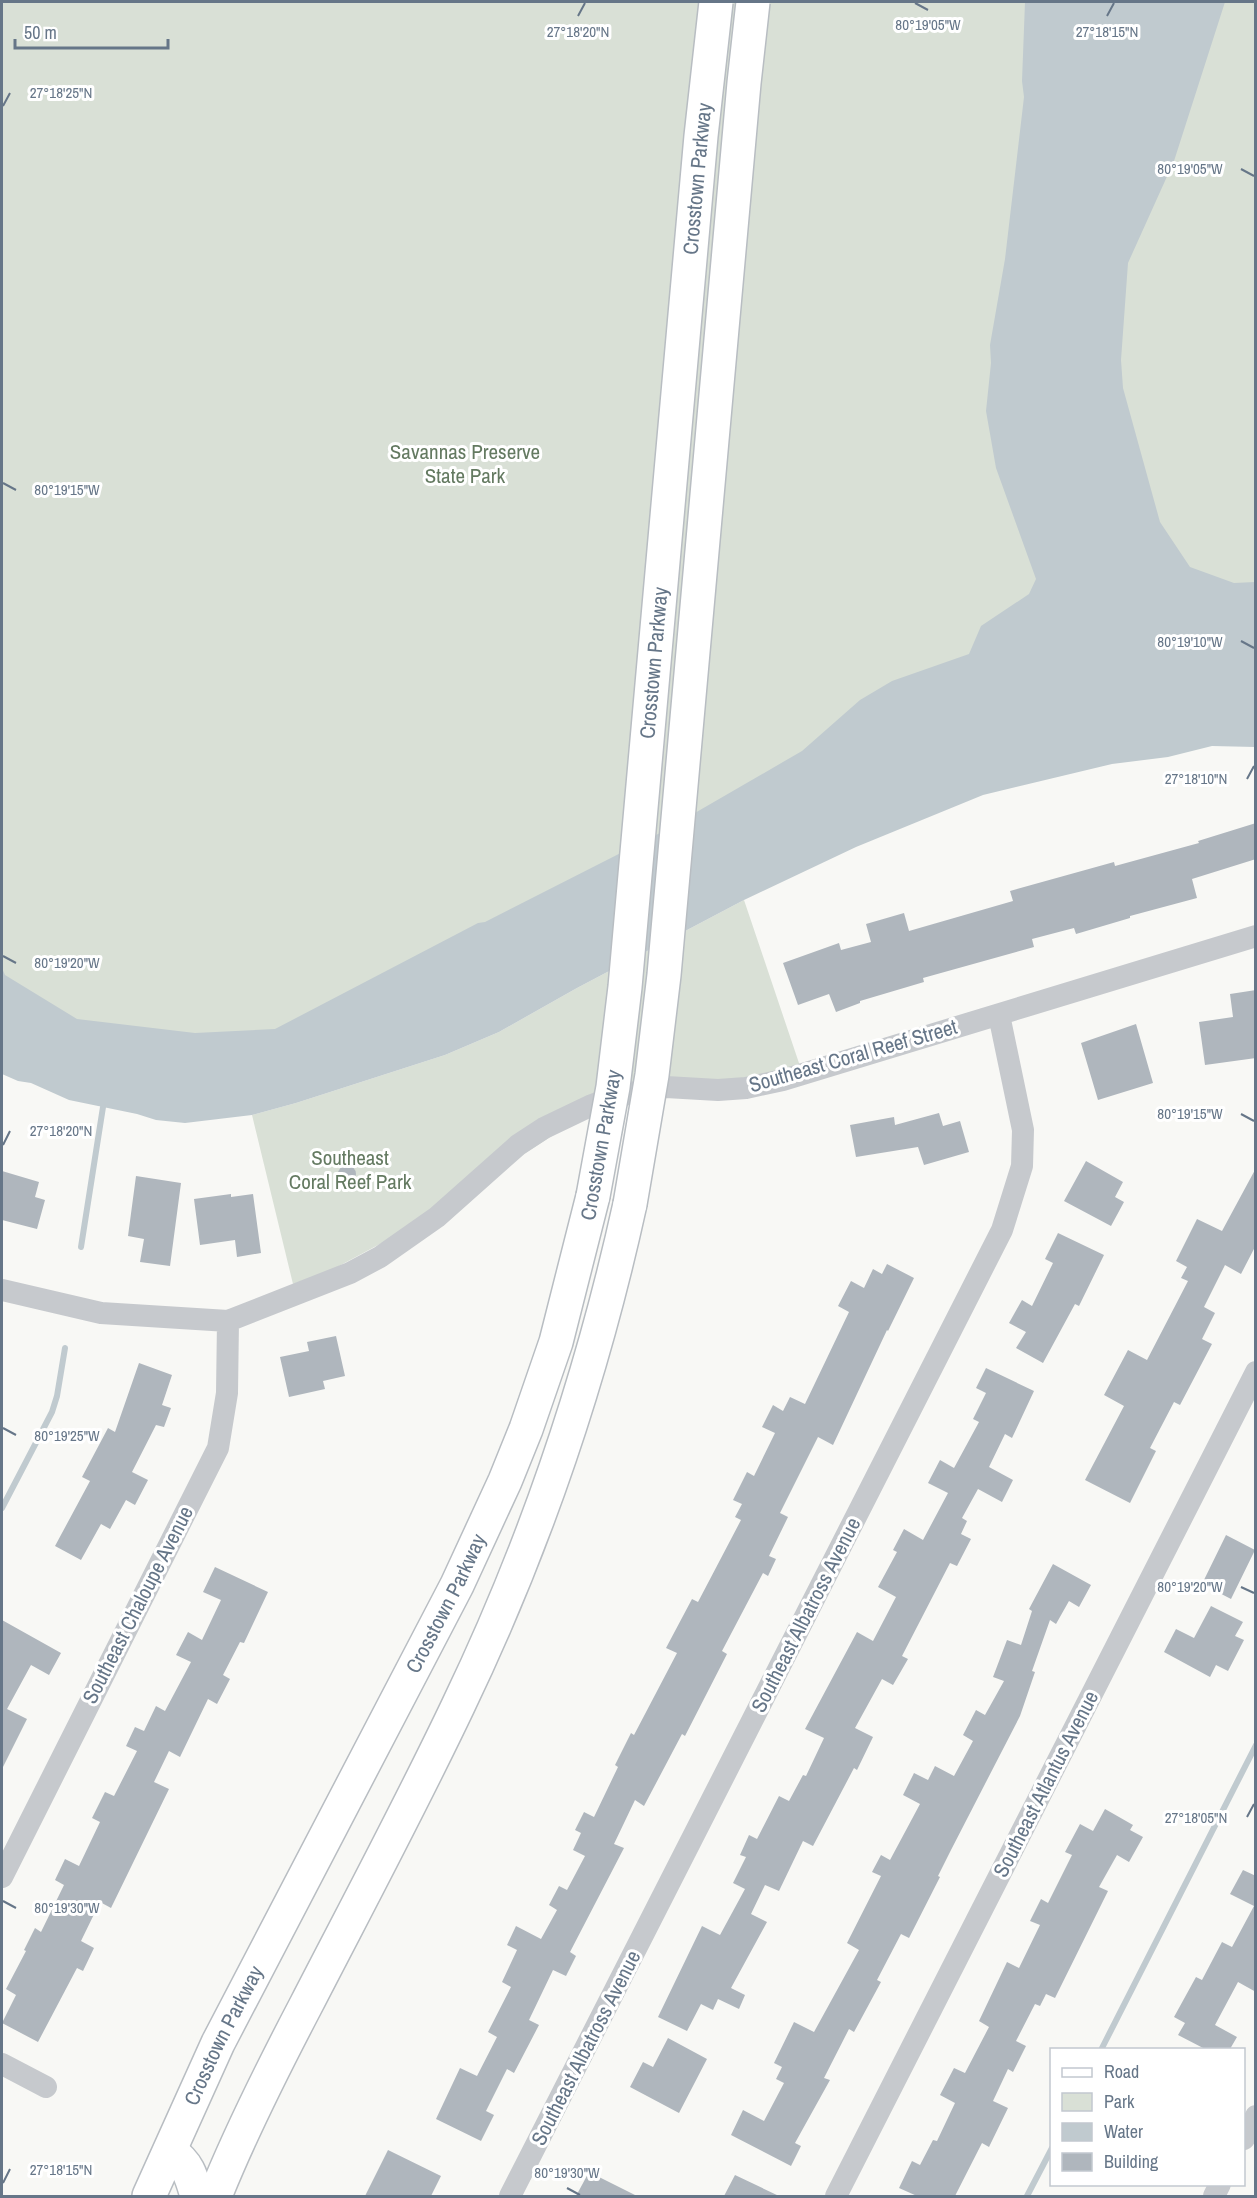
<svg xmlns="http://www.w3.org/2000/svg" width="1257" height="2198" viewBox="0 0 1257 2198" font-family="'Archivo Narrow',sans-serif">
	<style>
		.green { fill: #d9e0d6 }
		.water { fill: #c0cacf }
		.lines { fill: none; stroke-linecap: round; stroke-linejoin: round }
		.stream { stroke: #c0cacf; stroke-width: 6 }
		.building { fill: #afb6bd }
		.secondary-casing { stroke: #b8bdc2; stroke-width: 36 }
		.minor { stroke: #c6c9cd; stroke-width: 22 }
		.secondary { stroke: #fff; stroke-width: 33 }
		.secondary-bridge-casing { stroke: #b8bdc2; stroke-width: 36; stroke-linecap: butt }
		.secondary-bridge { stroke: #fff; stroke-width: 33 }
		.ticks { fill: none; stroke: #667688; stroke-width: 2 }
		.labels { text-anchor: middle; stroke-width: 6; stroke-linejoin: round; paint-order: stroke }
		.street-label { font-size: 21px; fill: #667688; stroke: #fff }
		.park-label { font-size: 21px; fill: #647a61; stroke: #fff }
		.ticks-label { font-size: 15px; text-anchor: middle; fill: #667688; stroke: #fff; stroke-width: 6; stroke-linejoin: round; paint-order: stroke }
	</style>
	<rect width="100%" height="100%" fill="#f8f8f5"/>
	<path class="green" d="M2,2H1255V658L171,1082L2,1025Z
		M744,900L800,1066L771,1076L625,1089L404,1231L326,1273L293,1284L252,1115L296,1103L445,1055L499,1032L577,988Z"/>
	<path class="water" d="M1025,2H1225L1174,161L1128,263L1121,360L1123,388L1160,522L1190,567L1234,583L1255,582V747L1212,746L1168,757L1112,764L983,795L856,847L744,900L577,988L499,1032L445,1055L296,1103L252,1115L185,1123L156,1120L137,1114L69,1100L31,1083L18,1081L2,1074V968L5,975L77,1019L195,1033L275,1029L478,923L485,922L662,832L802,751L860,700L892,681L969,654L981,626L1029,594L1036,579L996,468L986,411L991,363L990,345L1005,259L1024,97L1022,81Z"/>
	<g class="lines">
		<path class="stream" d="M81,1247L103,1107
			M2,1508L52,1412L57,1396L65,1348
			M1101,2050L1256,1745
			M1027,2196L1052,2148"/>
	</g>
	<path class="building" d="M1256,823V859L1192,879L1197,898L1130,916V918L1076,934L1074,928L1032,939L1034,947L923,978L924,982L860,1001V1003L836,1012L829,994L798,1005L783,963L839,943L841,950L871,942L866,924L904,913L909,931L1013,901L1010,891L1114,862L1115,866L1199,843L1198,841Z
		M1256,990V1058L1205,1065L1199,1022L1233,1017L1230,994Z
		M1136,1024L1153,1083L1098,1100L1081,1043Z
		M939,1113L943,1126L960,1121L969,1152L924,1165L918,1147L856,1157L850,1125L894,1117L895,1125Z
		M1086,1161L1123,1182L1115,1197L1124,1202L1111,1226L1064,1201Z
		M338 1174a9 9 0 1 1 18 0a9 9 0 1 1-18 0Z
		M1256,1168V1245L1241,1274L1225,1265L1204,1307L1215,1313L1202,1339L1212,1344L1180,1405L1174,1402L1150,1448L1156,1451L1130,1503L1085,1480L1124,1406L1104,1395L1128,1350L1147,1360L1188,1281L1181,1278L1187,1267L1176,1261L1197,1219L1222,1231Z
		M2,1171L39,1182L35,1197L45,1200L37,1229L2,1220Z
		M136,1176L181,1183L170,1266L140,1262L144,1239L128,1236Z
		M231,1194V1197L253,1194L261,1253L237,1257L235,1240L200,1245L194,1199Z
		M1058,1233L1104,1255L1079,1306L1075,1304L1043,1363L1016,1348L1026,1332L1009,1323L1022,1300L1032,1306L1053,1263L1045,1259Z
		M887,1264L914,1278L888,1331L887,1330L833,1445L818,1437L780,1513L788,1517L769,1556L776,1559L768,1576L763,1573L722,1651L727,1654L685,1736L682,1734L644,1806L635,1800L614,1844L624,1848L570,1952L576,1956L566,1976L553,1970L529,2020L539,2025L514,2073L507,2069L486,2111L494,2115L481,2141L436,2119L460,2068L477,2076L497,2037L488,2032L511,1987L502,1982L517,1950L507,1945L516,1926L541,1939L557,1910L549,1905L559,1886L567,1890L585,1856L573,1850L581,1833L575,1830L584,1812L594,1817L618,1767L615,1765L631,1733L634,1735L677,1653L666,1648L692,1599L698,1602L741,1520L735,1517L742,1504L733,1500L747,1472L754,1476L775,1433L762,1427L773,1405L783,1411L790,1397L805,1404L849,1312L838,1306L851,1281L864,1288L873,1269L882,1274Z
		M336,1336L345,1376L323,1381L325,1389L289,1397L280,1357L309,1351L307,1342Z
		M139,1363L172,1375L162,1405L171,1408L164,1427L156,1425L132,1472L148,1480L135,1505L126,1500L110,1529L101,1524L81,1560L55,1546L90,1481L82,1477L108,1428L115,1432Z
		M986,1368L1034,1391L1012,1438L1005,1434L989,1467L1013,1480L1002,1502L978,1489L962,1518L967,1521L961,1534L971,1539L957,1566L950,1563L902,1656L908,1659L893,1685L882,1679L855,1728L873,1737L857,1770L854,1768L813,1846L803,1841L779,1891L765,1885L751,1914L767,1922L731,1988L745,1995L739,2009L718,1999L713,2010L701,2004L687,2031L658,2017L702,1926L720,1935L745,1889L733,1883L746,1857L740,1855L749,1835L757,1839L779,1796L789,1801L803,1775L806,1776L824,1738L805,1729L857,1632L873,1641L896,1597L878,1587L897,1552L893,1550L904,1529L923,1540L948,1493L928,1483L940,1460L954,1468L979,1422L973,1419L986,1393L976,1388Z
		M1226,1535L1255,1550L1231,1599L1202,1584Z
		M1053,1564L1091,1585L1079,1607L1069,1601L1056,1624L1050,1620L1032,1671L1035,1672L1020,1716L951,1850L938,1876L940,1877L909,1938L901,1934L877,1980L881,1982L854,2032L849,2029L824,2078L830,2080L795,2143L801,2146L791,2166L731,2135L743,2110L764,2121L784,2083L776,2079L782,2067L774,2063L794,2022L814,2032L859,1950L847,1943L881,1876L872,1872L881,1855L890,1860L920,1804L903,1795L914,1773L928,1780L935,1766L954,1776L973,1741L963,1735L976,1710L985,1715L1004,1681L993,1677L1007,1640L1021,1645L1032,1611L1029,1609Z
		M215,1567L268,1592L244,1643L240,1642L223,1675L230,1679L217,1704L208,1699L180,1757L169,1751L154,1782L169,1789L111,1908L100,1902L81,1941L94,1948L83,1971L77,1968L38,2042L2,2023L16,1995L6,1989L26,1951L24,1950L35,1928L41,1932L64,1885L55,1880L65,1859L79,1866L100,1822L92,1818L105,1792L114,1796L137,1751L126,1746L135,1727L144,1731L156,1706L165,1711L191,1662L176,1655L188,1632L202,1640L221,1600L203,1592Z
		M1211,1606L1243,1622L1235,1636L1244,1640L1228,1671L1216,1665L1210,1677L1164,1652L1176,1629L1194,1638Z
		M2,1620L61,1653L49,1675L31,1665L7,1709L27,1719L2,1769Z
		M1105,1809L1133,1825L1130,1830L1143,1837L1129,1862L1117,1855L1099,1887L1108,1891L1055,1998L1046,1994L1040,2006L1035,2004L1016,2041L1026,2046L1013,2072L1008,2069L993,2101L1008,2108L989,2147L982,2143L955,2196H917L899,2188L912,2161L920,2165L933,2140L937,2141L955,2103L940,2095L954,2068L965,2073L989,2027L979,2021L1007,1962L1019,1968L1040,1925L1030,1921L1041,1899L1048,1903L1072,1855L1065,1852L1080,1824L1093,1831Z
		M1243,1870L1256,1876V1992L1238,1982L1215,2025L1237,2037L1230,2049H1205L1178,2035L1185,2023L1174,2017L1196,1977L1202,1980L1222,1942L1232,1947L1254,1906L1230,1894Z
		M668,2038L707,2059L679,2113L630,2087L643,2062L653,2067Z
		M388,2150L441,2176L431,2196H365Z
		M589,2172L637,2196H576Z
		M735,2175L779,2196H724Z"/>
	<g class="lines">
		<g class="secondary-casing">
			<g id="secondary">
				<path d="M170,2151C188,2164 191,2175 197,2196"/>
				<path id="s1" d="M149,2196L218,2043L457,1585L505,1481L526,1429L556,1342L593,1196"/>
				<path d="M215,2196C241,2131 273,2068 306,2005C357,1906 410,1807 458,1706C535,1546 592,1377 630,1204"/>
			</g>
		</g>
		<path class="minor" d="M2,1290L101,1313L228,1321L350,1273L380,1257L437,1217L518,1145L544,1128L592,1105L608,1099L648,1089L666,1087L718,1090L746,1088L783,1080L1256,936
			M2,1877L218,1448L227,1393L228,1321
			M2,2064L46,2087
			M1244,2139L1256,2116
			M510,2196L1002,1230L1022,1166L1023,1130L999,1015
			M836,2196L1256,1372
			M1214,2196L1220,2184"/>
		<use href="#secondary" class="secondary"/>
		<g class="secondary-bridge-casing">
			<g id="secondary-bridge">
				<path id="s2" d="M593,1196L613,1087L625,987L701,136L716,2"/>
				<path d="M630,1204L652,1075L664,975L744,83L753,2"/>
			</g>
		</g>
		<use href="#secondary-bridge" class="secondary-bridge"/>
	</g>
	<path class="ticks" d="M915,3L928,10M578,16L585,3M1107,16L1114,3M3,106L10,93M1241,169L1254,176M3,483L16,490M1241,641L1254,648M1247,779L1254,766M3,956L16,963M1241,1114L1254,1121M3,1145L10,1131M3,1428L16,1435M1241,1587L1254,1593M1247,1817L1254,1804M3,1901L16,1908M3,2183L10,2169M567,2188L580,2195"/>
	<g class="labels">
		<g class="street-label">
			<text dy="7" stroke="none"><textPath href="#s2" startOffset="1023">Crosstown Parkway</textPath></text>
			<text dy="7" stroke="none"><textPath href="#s2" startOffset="537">Crosstown Parkway</textPath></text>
			<text transform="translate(853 1056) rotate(-16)" y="7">Southeast Coral Reef Street</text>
			<text transform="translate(601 1145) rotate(-80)" y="7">Crosstown Parkway</text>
			<text dy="7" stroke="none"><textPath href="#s1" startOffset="663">Crosstown Parkway</textPath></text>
			<text transform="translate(138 1605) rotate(-63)" y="7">Southeast Chaloupe Avenue</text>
			<text transform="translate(806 1615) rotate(-63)" y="7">Southeast Albatross Avenue</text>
			<text transform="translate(1046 1784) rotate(-63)" y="7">Southeast Atlantus Avenue</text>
			<text dy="7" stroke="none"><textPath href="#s1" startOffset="177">Crosstown Parkway</textPath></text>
			<text transform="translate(586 2048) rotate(-63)" y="7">Southeast Albatross Avenue</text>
		</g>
		<g class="park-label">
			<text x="465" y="459">Savannas Preserve<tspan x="465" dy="24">State Park</tspan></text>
			<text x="350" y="1165">Southeast<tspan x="350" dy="24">Coral Reef Park</tspan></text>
		</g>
	</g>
	<g class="ticks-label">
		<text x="928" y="30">80°19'05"W</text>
		<text x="578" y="37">27°18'20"N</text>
		<text x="1107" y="37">27°18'15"N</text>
		<text x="61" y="98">27°18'25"N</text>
		<text x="1190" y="174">80°19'05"W</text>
		<text x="67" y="495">80°19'15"W</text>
		<text x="1190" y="647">80°19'10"W</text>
		<text x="1196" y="784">27°18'10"N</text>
		<text x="67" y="968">80°19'20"W</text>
		<text x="1190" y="1119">80°19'15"W</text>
		<text x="61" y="1136">27°18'20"N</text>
		<text x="67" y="1441">80°19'25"W</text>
		<text x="1190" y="1592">80°19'20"W</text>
		<text x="1196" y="1823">27°18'05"N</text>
		<text x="67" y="1913">80°19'30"W</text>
		<text x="61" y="2175">27°18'15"N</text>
		<text x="567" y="2178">80°19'30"W</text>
	</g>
	<rect width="1257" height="2198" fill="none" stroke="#667688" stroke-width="6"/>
	<rect x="1050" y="2048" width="195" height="138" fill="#ffffff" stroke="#c2c8cf" stroke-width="1.5"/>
	<rect x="1062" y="2068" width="30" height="9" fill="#ffffff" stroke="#c2c8cf" stroke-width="1.5"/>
	<text x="1104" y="2078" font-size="18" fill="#667688">Road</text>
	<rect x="1062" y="2093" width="30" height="18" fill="#d9e0d6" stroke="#c2c8cf" stroke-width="1.5"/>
	<text x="1104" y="2108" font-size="18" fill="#667688">Park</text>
	<rect x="1062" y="2123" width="30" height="18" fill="#c0cacf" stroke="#c2c8cf" stroke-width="1.5"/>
	<text x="1104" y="2138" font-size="18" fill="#667688">Water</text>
	<rect x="1062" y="2153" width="30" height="18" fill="#afb6bd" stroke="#c2c8cf" stroke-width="1.5"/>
	<text x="1104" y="2168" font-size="18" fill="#667688">Building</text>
	<path d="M15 39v9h153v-9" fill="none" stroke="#667688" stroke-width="3"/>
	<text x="24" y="39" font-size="18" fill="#667688" stroke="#ffffff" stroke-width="4.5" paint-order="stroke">50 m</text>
</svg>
